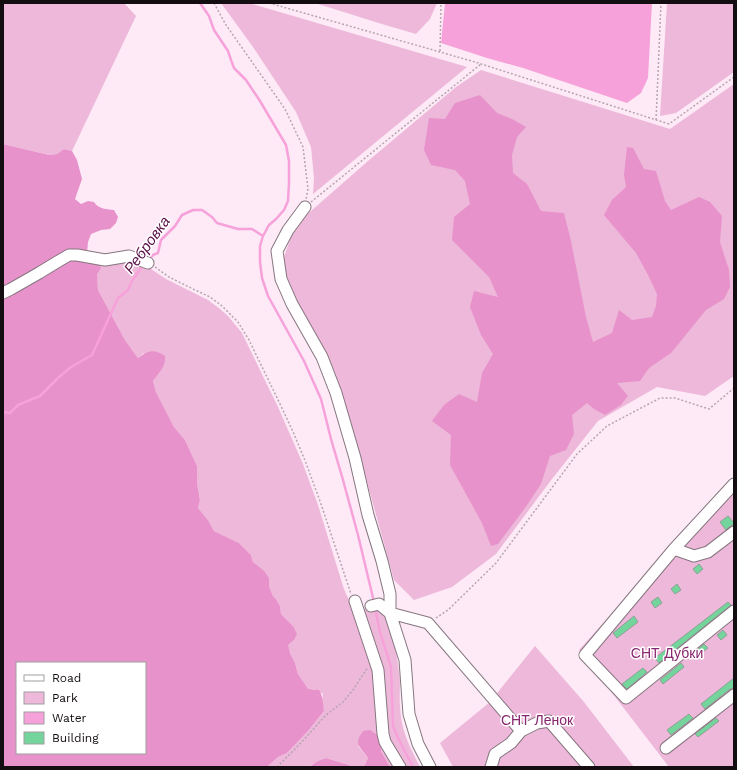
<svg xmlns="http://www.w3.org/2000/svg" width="737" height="770" viewBox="0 0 737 770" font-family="'Work Sans',sans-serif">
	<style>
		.green { fill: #eeb8da }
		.forest { fill: #e792ca; fill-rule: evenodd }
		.water { fill: #f7a1da }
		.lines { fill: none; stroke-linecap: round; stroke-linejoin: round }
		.stream { stroke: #f7a1da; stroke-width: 2.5 }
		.building { fill: #73d59c; stroke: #8fa095 }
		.minor-casing { stroke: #86757f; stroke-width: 13 }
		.path { stroke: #b4a5ae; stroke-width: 1.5; stroke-dasharray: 2 2; stroke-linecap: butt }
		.minor { stroke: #fff; stroke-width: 11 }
		.labels { text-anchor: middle; stroke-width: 3; stroke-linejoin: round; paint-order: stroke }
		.park-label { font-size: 14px; fill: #87256d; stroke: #fff }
		.water-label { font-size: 15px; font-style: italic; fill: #5a0f47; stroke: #fff }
	</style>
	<rect width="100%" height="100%" fill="#fdeaf6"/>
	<path class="green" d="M3,3H124L136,16L72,151L64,149L57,154L49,155L3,144Z
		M221,3H249L467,67L313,194L314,178L311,147L296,112L253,47Z
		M315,3H437L430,19L416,34L385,25Z
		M667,3H734V72L676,113L660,116Z
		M481,70L670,129L734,84V376L705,396L657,387L598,421L552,479L496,554L452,587L414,600L394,580L358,449L338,385L324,349L297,307L282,263L295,225L368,161L456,87Z
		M130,261L145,265L166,279L208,300L220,309L228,316L242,333L278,407L303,464L318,505L343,586C352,612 359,609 384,609C390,630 397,650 399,672C401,683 399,695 400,706C401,731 409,745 420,767H390L381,751V741L358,746L368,758L365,765L359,767H355L326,758L311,765L310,767H267L278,757L287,753L308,731L324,711L322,700L323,694L314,689L308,690L298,674L295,663L290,653L287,645L294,640L293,626L281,614L280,606L276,599L273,596L269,586V578L253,562L251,555L239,543L214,531L208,520L198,508L200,499L197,483V466L185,440L174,427L156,392L153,381L156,376L144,353L138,358L125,340L98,290L96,262Z
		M734,478V767H669L579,650Z
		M535,646L584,702L634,767H453L440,743L490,702Z"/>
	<path class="forest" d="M480,95L497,113L512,119L526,127L517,137L512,155L513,173L527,184L541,211L564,213L571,241L586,317L593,342L612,333L619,310L632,320L652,317L656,306L657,294L648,275L636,253L604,215L612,200L626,187L624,175L627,147L633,148L644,169L656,171L665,201L671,210L699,197L710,202L722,216L720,242L729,270L730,287L724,299L706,310L671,353L649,368L640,381L617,383L628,396L621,405L605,415L594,409L587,403L572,415L574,434L566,450L550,456L541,484L525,508L498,544L491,546L482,523L450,465L451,435L432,421L444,405L459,394L477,402L482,373L493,354L481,335L470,307L474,291L498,297L489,277L452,240L454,217L470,204L465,181L455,170L431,165L424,150L429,118L445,119L455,103Z
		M3,144L49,155L57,154L64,149L72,151L77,160L82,179L75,199L81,204L88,201L94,202C98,209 106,209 114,210L118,217L116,223L110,229L101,230L91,234L88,242L87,253L100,266L101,268L97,274L98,290L125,340L138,358C148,351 153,348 165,356C166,367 159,372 153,381L156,392L174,427L185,440L197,466V483L200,500L198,508L208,520L214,531L239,543L251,555L253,562L264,571L269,578V586L273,596L276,599L280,606L281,614L293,626L297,634L294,640L288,645L290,653L295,663L298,674L308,689L319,690C323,696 323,704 324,711L308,731L287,753L278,757L267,767H3ZM17,663H145V753H17Z
		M370,730L376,734L381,741V751L390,767H359L365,765L368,758C360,746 353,745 363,731Z
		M326,758L355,767H310C314,762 321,760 326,758Z"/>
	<path class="water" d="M445,3H652L648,78L641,93L627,103L523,68L487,58L441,43Z"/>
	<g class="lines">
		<path class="stream" d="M200,3L209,16L214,30L228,51L231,60L234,68L246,80L260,101L286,145L289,161V183L288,201L284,210L276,219L269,225L263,236L260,246V262L262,278L268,296L304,361L321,399L331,439L343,480L358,535L374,602
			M148,260L153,255L158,253L161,240L175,226L182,215L193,210H202L212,217L217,223L238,229H252L263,236
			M3,412L10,413L18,405L40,396L58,378L71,367L92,355L118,298L128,290L132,281L143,265
			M375,608L380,632L391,667L393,726L398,738L413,767"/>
	</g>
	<path class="building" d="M728,516L734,523V525L730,526L726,530L720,522Z
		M699,564L703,569L697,574L693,569Z
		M677,584L681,590L675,594L671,589Z
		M658,597L662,603L655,608L651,602Z
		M728,602L731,605L659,663L655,658Z
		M634,616L638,622L617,638L613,633Z
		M723,630L727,635L721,640L717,635Z
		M704,644L708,648L701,653L698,649Z
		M681,663L684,667L663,684L660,680Z
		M643,668L647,672L627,689L622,684Z
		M734,678V688L730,689L705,709L701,704Z
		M689,714L693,718L671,735L667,730Z
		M716,718L719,721L698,737L695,734Z"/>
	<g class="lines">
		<g class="minor-casing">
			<path id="minor" d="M305,207L288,230L277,251L281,279L292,304L322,357L336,393L355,458L368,515L382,561L390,594V613L405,660L409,714L418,744L430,767
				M3,293L11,289L39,273L57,262L69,255H77L105,260L129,256L148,263
				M734,532L708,552L694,556L674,549L585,655L626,698L734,611
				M674,549L734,484
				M355,601L378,670L383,734L385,742L400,767
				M371,606L379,604L390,613L428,623L521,731L537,723L549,721L589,767
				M666,748L734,695
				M491,767L495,754L511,743L521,731"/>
		</g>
		<path class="path" d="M214,3L226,25L285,109L303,147L308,189L306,199
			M269,3L475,62L669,124L734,77
			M440,51L441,3
			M656,120L661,3
			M311,202L481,64
			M155,267L169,277L193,289L210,297L222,306L238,322L249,340L281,406L294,434L306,463L321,504L351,594
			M436,618L448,610L496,563L577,454L607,426L660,398H675L709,409L734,388
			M277,767L299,745L326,715L343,702L353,690L368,667"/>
		<use href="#minor" class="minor"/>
	</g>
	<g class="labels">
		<g class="park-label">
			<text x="667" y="658">СНТ Дубки</text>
			<text x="537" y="725">СНТ Ленок</text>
		</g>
		<g class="water-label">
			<text transform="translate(147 245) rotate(-54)" y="5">Ребровка</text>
		</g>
	</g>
	<rect width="737" height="770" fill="none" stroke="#130d11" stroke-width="8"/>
	<rect x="16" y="662" width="130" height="92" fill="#ffffff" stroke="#a19ea0"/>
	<rect x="24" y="675" width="20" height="6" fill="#ffffff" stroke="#a19ea0"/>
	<text x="52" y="682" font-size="12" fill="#130d11">Road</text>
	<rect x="24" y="692" width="20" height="12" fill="#eeb8da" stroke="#a19ea0"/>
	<text x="52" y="702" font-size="12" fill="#130d11">Park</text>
	<rect x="24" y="712" width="20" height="12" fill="#f7a1da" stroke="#a19ea0"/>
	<text x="52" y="722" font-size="12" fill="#130d11">Water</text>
	<rect x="24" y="732" width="20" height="12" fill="#73d59c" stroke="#a19ea0"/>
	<text x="52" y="742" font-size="12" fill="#130d11">Building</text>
</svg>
